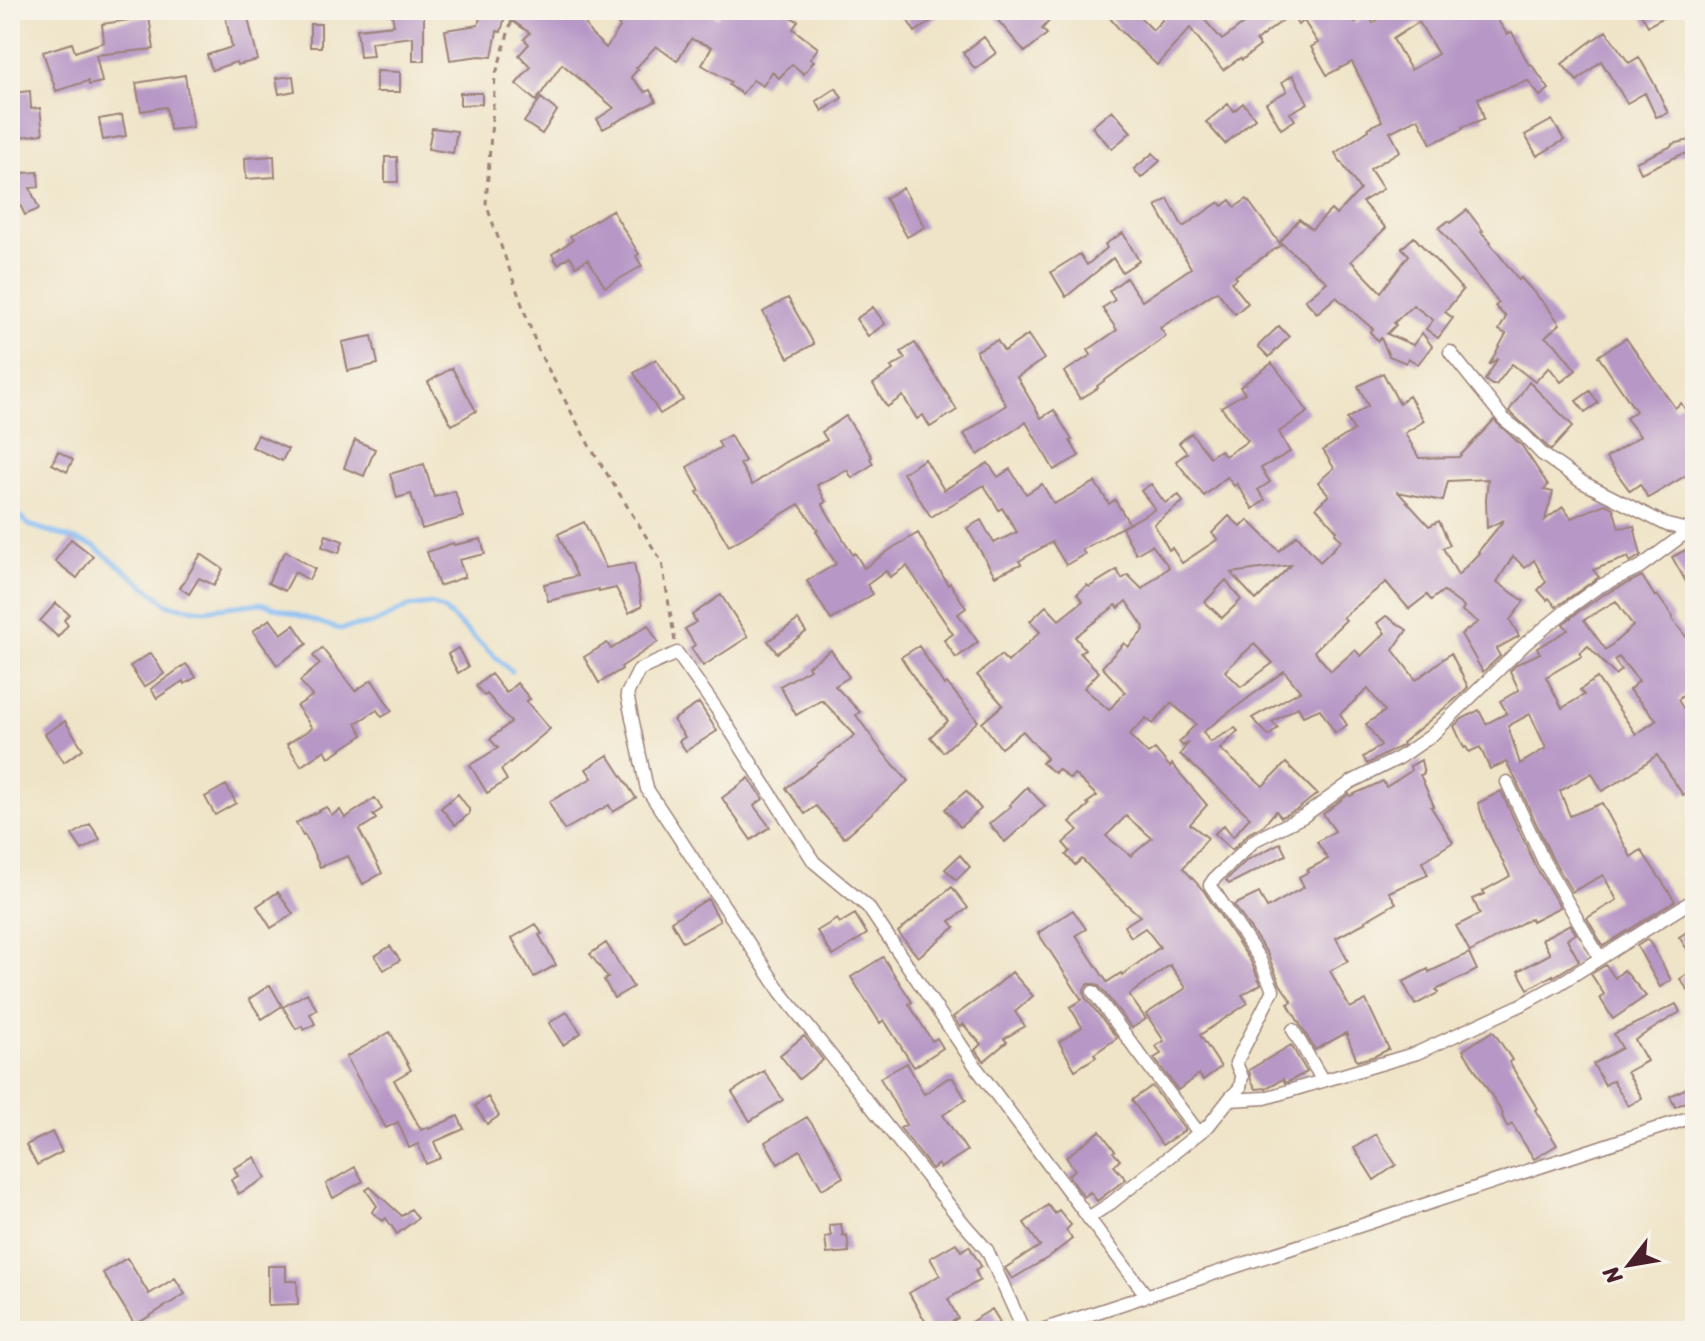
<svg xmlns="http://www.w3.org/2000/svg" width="1705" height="1341" viewBox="0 0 1705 1341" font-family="Sriracha,sans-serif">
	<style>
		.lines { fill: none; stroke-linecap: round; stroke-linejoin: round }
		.stream { stroke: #84bcf4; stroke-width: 5 }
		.building { fill: #b797c6; fill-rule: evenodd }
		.street-casing { stroke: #9c8279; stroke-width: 15 }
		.path { stroke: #9c8279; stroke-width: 3; stroke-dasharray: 6 6; stroke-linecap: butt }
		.street { stroke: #fff; stroke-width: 12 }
	</style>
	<rect width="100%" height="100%" fill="#f7f3e8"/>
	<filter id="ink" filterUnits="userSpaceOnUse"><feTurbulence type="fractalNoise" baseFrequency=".0125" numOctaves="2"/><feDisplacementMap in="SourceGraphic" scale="16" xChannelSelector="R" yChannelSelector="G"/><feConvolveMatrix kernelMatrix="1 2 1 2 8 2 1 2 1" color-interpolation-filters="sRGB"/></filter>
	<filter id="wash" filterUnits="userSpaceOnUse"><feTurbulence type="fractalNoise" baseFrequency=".006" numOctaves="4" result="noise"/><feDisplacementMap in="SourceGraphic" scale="32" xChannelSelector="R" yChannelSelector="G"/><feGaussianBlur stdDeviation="1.8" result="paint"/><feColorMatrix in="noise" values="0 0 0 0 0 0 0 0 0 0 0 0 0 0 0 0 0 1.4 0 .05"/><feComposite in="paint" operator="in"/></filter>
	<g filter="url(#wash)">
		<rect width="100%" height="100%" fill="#efe4c7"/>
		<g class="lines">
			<path class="stream" d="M10,507L29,525L94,546L169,605L203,610L261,603L339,629L375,623L408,607L431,604L443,609L511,671"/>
		</g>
		<g id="blocks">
			<path class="building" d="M224,10H246L258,60L237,65L236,62L212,70L207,55L232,47Z
				M391,10H424V61H413V37L371,42L373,56L360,57L357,29L394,25Z
				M482,10H578L591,34L606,48L620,27L611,16L619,10H692L704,16L706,11L718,17L722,10H794L790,17L798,21L793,29L818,48L810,59L814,61L804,74L792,64L779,78L772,72L763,86L753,80L742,94L729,85L731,82L702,65L712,47L691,39L677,61L656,46L636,68L638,69L631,77L645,92L650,90L656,101L603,129L597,119L614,108L562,64L536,101L516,84L531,67L519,55L529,44L524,39L530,33L505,16L501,32L497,31L492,57L480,56L450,60L445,30L478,25Z
				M901,10H948L915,32Z
				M989,10H1059L1042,29L1047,34L1025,52Z
				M1103,10H1133L1153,30L1171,10H1209L1203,18L1222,40L1262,10H1348L1355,23L1367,14L1373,23L1392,10H1491L1507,34L1512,32L1529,65L1531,64L1549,89L1540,96L1528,81L1478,98L1484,119L1462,127L1463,129L1431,144L1418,118L1390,132L1400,151L1370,169L1383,189L1362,202L1386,228L1351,261L1381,292L1409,255L1402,248L1414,237L1463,290L1445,312L1453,318L1438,338L1426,329L1433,320L1413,305L1394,323L1396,325L1387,334L1413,345L1422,333L1432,346L1418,364L1408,358L1406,363L1389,356L1381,338L1378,341L1370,332L1373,329L1336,297L1317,313L1305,300L1327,282L1280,242L1299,219L1312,229L1331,210L1336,215L1360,190L1335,153L1369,130L1368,128L1382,121L1352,62L1327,75L1311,47L1318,43L1304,21L1298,25L1291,14L1256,41L1260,46L1242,60L1240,58L1223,70L1190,28L1157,65L1120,30ZM1419,22L1438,54L1411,70L1393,39Z
				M1639,10H1677L1648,26Z
				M149,17L154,49L96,55L102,82L89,85L88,81L56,91L43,52L72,43L75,52L104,42L102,24Z
				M310,24H321V47H310Z
				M1606,31L1629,63L1639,57L1656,87L1668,113L1656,117L1645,93L1627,103L1601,61L1577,81L1562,64L1586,45Z
				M984,37L996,53L975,69L963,53Z
				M376,71L400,72V92H376Z
				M185,75L193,127L170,130L166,107L141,111L136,83Z
				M1293,75L1308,103L1290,113L1295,120L1281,129L1266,103L1287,91L1282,82Z
				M293,76L295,91L279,94L276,78Z
				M836,88L842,98L822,111L816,101Z
				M30,91L31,109L40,108L43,134L14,138L11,112H14L12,93Z
				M460,93H482V104L460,105Z
				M541,98L557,111L542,134L524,122Z
				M1243,103L1255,118L1225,144L1206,122L1228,104L1234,111Z
				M1112,110L1131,132L1112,149L1092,127Z
				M122,115L126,136L103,140L99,119Z
				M1552,120L1564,140L1537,156L1525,135Z
				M432,128L457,131L453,153L428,149Z
				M1695,139V152L1680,155L1641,173L1636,162L1672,146V144Z
				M1153,153L1160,161L1141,178L1134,169Z
				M274,156L275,177L246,179L245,158Z
				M385,157H397L398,182H385Z
				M17,160L23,173L38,172L39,187L30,188L39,209L25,215L19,203L15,161Z
				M903,188L925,227L907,237L885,198Z
				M1168,199L1183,227L1219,202L1222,206L1230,200L1235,207L1247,199L1281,245L1235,276L1237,278L1231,282L1248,303L1235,314L1217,291L1160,328L1166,336L1097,386L1098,388L1080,399L1064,372L1091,355L1088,350L1117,330L1102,308L1115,300L1109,291L1126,278L1142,301L1191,268L1156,206Z
				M612,210L639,254L636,256L642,266L605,287L588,259L576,266L570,256L558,264L552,254L573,240L570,236Z
				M1467,210L1483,231L1481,232L1491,242L1490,243L1519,280L1521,278L1548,308L1560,324L1545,337L1555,344L1576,370L1561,382L1549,367L1535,382L1512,364L1496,385H1492L1485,380L1498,358L1489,365L1506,334L1499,330L1506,317L1495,306L1499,303L1439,228L1448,221L1450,223Z
				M1123,233L1139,261L1122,272L1113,258L1066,297L1051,272L1080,254L1087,265L1107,248L1105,244Z
				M788,298L814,344L788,358L763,312Z
				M873,307L885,324L868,336L856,319Z
				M1279,326L1289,337L1269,357L1258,346Z
				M1028,335L1044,359L1017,377L1041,418L1054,410L1072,440L1070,441L1079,456L1054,470L1026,422L978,455L964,434L1006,405L976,351L997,340L1004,351Z
				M372,336L378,364L348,371L342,342Z
				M1626,338L1675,408L1681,403L1685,409L1695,402V452L1691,454L1695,462V470L1648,498L1640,484L1630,491L1606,458L1640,436L1626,418L1636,411L1598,356Z
				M915,343L957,410L930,427L923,415L917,419L903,396L887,407L873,384L893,370L891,367L905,359L901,352Z
				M656,359L683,400L660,414L634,373Z
				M1272,363L1289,385L1308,412L1279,432L1290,452L1261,468L1270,482L1258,490L1265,500L1253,509L1237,484L1234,486L1227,477L1204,496L1176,461L1187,453L1179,443L1191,433L1210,457L1220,450L1225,456L1248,441L1221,407L1245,393L1240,387Z
				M452,368L476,411L452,425L428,382Z
				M1383,373L1399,403L1409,396L1424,421L1405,433L1419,458L1459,457L1494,420L1522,446L1548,485L1544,490L1553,492L1545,520L1563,507L1571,518L1605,504L1613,508L1619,528L1634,526L1641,555L1630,562L1628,557L1593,570L1599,577L1556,607L1549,598L1547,600L1538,590L1546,582L1534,560L1525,568L1513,556L1497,582L1524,601L1510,620L1519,636L1496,649L1500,656L1483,672L1461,634L1478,622L1462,611L1464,607L1443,591L1431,600L1427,595L1409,609L1386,582L1343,617L1346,620L1314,651L1331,671L1355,650L1361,656L1385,633L1377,623L1386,616L1407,630L1393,650L1416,680L1451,653L1468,687L1459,696L1402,743L1403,745L1367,764L1363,757L1381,745L1366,724L1385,711L1368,689L1340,714L1347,725L1335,733L1320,709L1303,716L1298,707L1272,722L1278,728L1269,736L1252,718L1300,691L1284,671L1203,732L1210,742L1235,728L1238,731L1220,749L1263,786L1286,763L1317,794L1298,809L1281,817L1276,811L1263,826L1249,833L1232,850L1214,834L1224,825L1233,837L1250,817L1180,754L1189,742L1183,746L1179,742L1196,724L1171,703L1153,724L1146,718L1129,735L1148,754L1155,749L1170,767L1172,764L1207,805L1190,824L1208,838L1183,868L1203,890L1251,962L1261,984L1242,995L1248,1003L1200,1035L1221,1067L1203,1080L1199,1074L1178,1090L1154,1058L1161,1054L1156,1046L1164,1041L1146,1014L1186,988L1170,965L1129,995L1146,1019L1132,1028L1100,987L1096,984H1088L1084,989L1085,997L1117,1038L1094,1054L1096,1057L1075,1070L1059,1042L1082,1027L1070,1007L1082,1000L1038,933L1073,910L1086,929L1076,935L1107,982L1121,973L1122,975L1160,947L1145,928L1131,937L1124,926L1140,916L1113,892L1082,859L1075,865L1066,855L1070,851L1063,843L1078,830L1070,822L1089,805L1087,803L1097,796L1074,774L1070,779L1058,769L1055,773L1042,763L1047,758L1023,731L1001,748L982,723L1003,705L977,675L1001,655L1008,662L1040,632L1030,621L1046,606L1059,620L1083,601L1077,594L1087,585L1089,587L1117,570L1122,579L1128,575L1142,589L1169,567L1152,545L1136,554L1122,528L1155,509L1141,491L1151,484L1165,503L1179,495L1183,502L1154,524L1169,550L1172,548L1182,563L1218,539L1212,533L1229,516L1241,527L1248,520L1279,551L1297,535L1320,562L1342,540L1335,534L1337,531L1316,507L1329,495L1318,482L1334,468L1323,450L1354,430L1347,419L1368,406L1358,386ZM1488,479L1486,499L1487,528L1504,520L1478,552L1479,553L1458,575L1443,548L1450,545L1439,521L1429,526L1398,492L1443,501L1448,481ZM1291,565L1256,600L1231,573ZM1226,580L1241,600L1222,618L1205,602ZM1126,601L1144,627L1143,629L1144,630L1128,647L1124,643L1102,667L1125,692L1109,710L1084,688L1099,672L1080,653L1085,649L1075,637L1116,605L1119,608ZM1254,644L1273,663L1241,687L1225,671ZM1126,816L1152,838L1131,856L1106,836Z
				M1529,382L1573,426L1551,450L1509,411Z
				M1590,391L1598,403L1585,412L1576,401Z
				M846,416L872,457L870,458L873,464L852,478L847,470L817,485L826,502L822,504L853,555L855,553L864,568L894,547L918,533L948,585L950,583L966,608L958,614L978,642L956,658L944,640L953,634L907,566L890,577L886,571L867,585L873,594L831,620L807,581L836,564L816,531L818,530L799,504L729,546L697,492L700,491L687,467L721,447L718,442L730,435L745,461L740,464L752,485L786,462L827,440L822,432Z
				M258,435L288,449L282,461L252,447Z
				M355,440L375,449L364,476L344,468Z
				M58,451L73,460L67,472L52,464Z
				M925,459L944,490L988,463L998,477L1010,469L1026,494L1042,484L1054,504L1095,482L1109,504L1115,500L1129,523L1082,550L1085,554L1066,565L1052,542L1019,561L1021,564L995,576L967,528L981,520L994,543L1017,532L1002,508L999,510L984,485L931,517L903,473Z
				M424,464L434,497L455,491L463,517L422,529L411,494L397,498L390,474Z
				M584,522L606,568L634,563L642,606L629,613L616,588L599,592V589L548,601L544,584L577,576L558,534Z
				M326,535L343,541L339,553L322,547Z
				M71,539L93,556L77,578L55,561Z
				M481,539L485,554L459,560L465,577L439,586L427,552L453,543L454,545Z
				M1695,545V598L1672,557Z
				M286,551L315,569L309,580L295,572L285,591L268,583L277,564Z
				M201,554L223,569L214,585L199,578L189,594L180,588Z
				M1642,576L1655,597L1657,595L1673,617L1672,619L1695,648V685L1678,700L1695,727V787L1683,795L1657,755L1626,777L1602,791L1592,773L1560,791L1570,816L1602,803L1631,857L1641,850L1675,901L1603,946L1587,918L1617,900L1603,875L1572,892L1552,858L1515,778L1506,762L1490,769L1480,747L1469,752L1466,747L1464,748L1454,726L1462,719L1479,710L1486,724L1507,713L1500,701L1519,690L1510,671L1517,664L1540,653L1537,648L1568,630L1563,624L1578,612L1603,595ZM1616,601L1633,626L1606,650L1584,620ZM1588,646L1615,675L1621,670L1614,660L1619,657L1639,681L1629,690L1657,720L1636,734L1597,678L1580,690L1584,695L1562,708L1546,677L1582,656L1580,653ZM1530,714L1546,748L1520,764L1508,726Z
				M721,595L748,637L703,666L691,648L695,645L685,629L696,622L692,615Z
				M56,603L69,614L64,620L68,625L58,637L40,621Z
				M270,619L281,634L294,625L307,644L277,665L253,631Z
				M798,620L806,632L777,653L768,641Z
				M648,625L658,642L621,667L622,669L599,683L584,657L607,643L611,649Z
				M919,646L944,685L947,683L978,721L943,752L930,737L948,721L920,687L901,657Z
				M322,648L355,691L372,680L392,711L382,717L377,710L356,723L363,735L329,757L325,750L301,766L287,744L312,728L297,706L312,696L300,681L320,664L313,656Z
				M458,648L468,667L458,673L448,654Z
				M831,650L849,677L835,686L860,712L856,715L881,750L908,781L844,838L816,806L805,814L786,788L855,735L822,700L796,715L780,686L810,669L808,666Z
				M151,653L164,674L144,687L130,666Z
				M186,664L196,677L185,684L183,681L157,698L151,689Z
				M491,674L506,693L517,683L530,699L526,701L550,729L501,770L507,780L487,793L470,765L498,748L490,739L511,722L487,694L484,696L476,686Z
				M699,703L717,731L686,751L679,741L685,737L673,720Z
				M65,721L83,749L64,762L45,734Z
				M608,755L636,798L613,812L609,805L564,830L549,802L592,778L586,769Z
				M1421,760L1424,774L1420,775L1434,806L1431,807L1453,842L1422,862L1428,875L1389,892L1396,903L1365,921L1366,922L1336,938L1348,961L1330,971L1350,1008L1366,1000L1389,1049L1375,1056L1357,1061L1346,1033L1315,1050L1288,1004L1292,1002L1280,984L1267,953L1234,905L1259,893L1267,908L1304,887L1299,877L1308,872L1307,870L1328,859L1317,842L1335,831L1323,814L1349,794L1350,796L1383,781L1386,787L1411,771L1410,766Z
				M749,778L763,799L754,806L770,827L751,840L722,798Z
				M226,785L236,803L215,815L205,797Z
				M1027,787L1045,806L1005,842L989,824L1011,806L1009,805Z
				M966,791L981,809L960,827L945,809Z
				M1501,791L1536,867L1560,907L1532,921L1531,918L1470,952L1456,926L1480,914L1473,899L1485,894L1483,891L1510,876L1486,827L1478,803Z
				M458,794L469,809V814L455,825L441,808Z
				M375,798L382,809L373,815L376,819L359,830L382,873L363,884L348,856L320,867L305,835L303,836L296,823L326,807L332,815L340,810L345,818Z
				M90,824L100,839L82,850L72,835Z
				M1280,843L1286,855L1229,884L1226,880L1247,860Z
				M960,855L970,867L956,880L945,869Z
				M952,887L968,908L950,921L955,927L918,957L898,932Z
				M278,892L293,914L271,928L257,906Z
				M708,899L720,921L683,942L671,921Z
				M855,914L867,934L833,956L817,931L837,919L840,923Z
				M536,924L542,934L539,935L556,965L534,977L512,938Z
				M1570,924L1576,934L1567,939L1579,961L1553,977V975L1528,989L1518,971L1550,954L1542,939Z
				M1690,930L1695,938V961L1679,937Z
				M1648,939L1671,980L1660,987L1637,946Z
				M606,943L633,987L614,998L604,980L608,978L590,954Z
				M390,946L400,960L384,970L375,956Z
				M1469,953L1477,970L1436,990L1438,993L1415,1005L1403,982L1428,969L1429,972Z
				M883,957L912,1002L909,1004L932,1041L937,1038L943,1048L914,1067L884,1020L880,1023L851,977Z
				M1606,965L1615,978L1624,970L1646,996L1613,1019L1600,998L1604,994L1591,974Z
				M1695,969V1000L1680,979Z
				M1012,972L1033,996L1015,1012L1025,1026L1004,1039L1007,1042L984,1061L975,1050L981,1044L963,1024L960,1027L953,1017L996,986Z
				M270,985L282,1006L262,1019L249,999Z
				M307,993L317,1010L310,1014L315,1024L304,1030L302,1026L296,1029L283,1007Z
				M1676,1004L1680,1012L1635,1040L1647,1061L1627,1072L1642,1098L1628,1106L1613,1080L1605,1085L1593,1064L1622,1048L1614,1034Z
				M567,1012L581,1033L563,1045L549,1023Z
				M1493,1031L1512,1060L1509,1062L1537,1108L1535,1110L1557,1145L1534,1159L1512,1124L1507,1127L1502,1116L1503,1114L1463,1050Z
				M390,1032L411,1070L394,1080L421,1130L428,1127L429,1129L458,1116L464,1129L434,1142L441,1158L426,1164L418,1144L409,1148L398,1122L386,1128L346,1057Z
				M804,1036L823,1060L799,1079L780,1055Z
				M1291,1045L1307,1072L1290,1081L1285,1083L1283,1079L1266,1088L1256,1089L1251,1080L1249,1070Z
				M907,1063L924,1094L948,1078H953L966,1100L943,1115L967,1151L940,1168L938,1164L932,1169L904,1133L900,1128L906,1125L880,1078Z
				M764,1071L783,1100L750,1121L732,1092Z
				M1695,1084V1098L1675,1107L1670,1096Z
				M1152,1086L1185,1130L1162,1145L1132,1100Z
				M488,1097L499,1116L487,1124L475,1106Z
				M807,1117L828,1148L843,1177L822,1189L800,1150L778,1164L765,1142Z
				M1100,1131L1115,1151L1113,1152L1120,1160L1114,1166L1126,1179L1097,1201L1090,1192L1084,1197L1068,1175L1075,1170L1066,1157Z
				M52,1132L62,1152L37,1165L26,1145Z
				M1376,1134L1396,1165L1374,1180L1354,1148Z
				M255,1157L266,1178L238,1194L231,1180L238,1176L234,1168Z
				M355,1167L363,1181L333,1198L326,1184Z
				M370,1187L402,1216L411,1209L418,1218L397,1234L386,1218L383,1221L372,1212L377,1206L366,1190Z
				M1048,1205L1055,1214L1059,1210L1071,1225L1066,1230L1072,1239L1049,1257L1012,1279L1005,1268L1040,1246L1024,1223Z
				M841,1224L843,1236L847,1235L849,1252L827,1254L825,1237L831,1236L829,1225Z
				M956,1243L961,1251L969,1246L981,1266L975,1270L980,1280L948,1299L958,1318L935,1331H931L909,1293L940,1275L930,1258Z
				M127,1258L149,1294L175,1278L185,1294L135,1325L103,1273Z
				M268,1266H286V1281H297L298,1304L268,1305Z
				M992,1309L1000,1322L985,1331H956Z"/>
		</g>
	</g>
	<g filter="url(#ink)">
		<use href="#blocks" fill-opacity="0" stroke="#9c8279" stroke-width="2"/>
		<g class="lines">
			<g class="street-casing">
				<path id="street" d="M1450,352L1504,419L1524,435L1542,454L1582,482L1667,525L1692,531
					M1507,782L1544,862L1600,958
					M1093,992L1199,1133
					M1293,1030L1323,1081
					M1229,1100L1265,1098L1417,1053L1521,1005L1559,984L1695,899
					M1088,1218L1111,1203L1209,1125L1231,1097L1240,1088L1242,1077L1236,1063L1273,990L1259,958L1210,885L1214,879L1255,840L1304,816L1351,782L1399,758L1431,736L1526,643L1573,605L1598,587L1640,567L1687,532
					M1024,1331L987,1250L964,1224L780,991L647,789L627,694L639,670L677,653L716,708L814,862L868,907L978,1070L1146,1295
					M1039,1331L1695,1116"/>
			</g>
			<path class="path" d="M515,10L495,77L486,204L539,352L589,445L662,562L675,642"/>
			<use href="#street" class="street"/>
		</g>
	</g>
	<rect width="1705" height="1341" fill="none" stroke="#f7f3e8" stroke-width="40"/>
	<g transform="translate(1629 1265) rotate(239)" stroke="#f7f3e8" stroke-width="6" paint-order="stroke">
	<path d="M0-6L14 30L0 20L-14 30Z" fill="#4a1f2b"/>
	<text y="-12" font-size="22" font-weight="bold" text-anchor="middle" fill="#4a1f2b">N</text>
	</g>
</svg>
